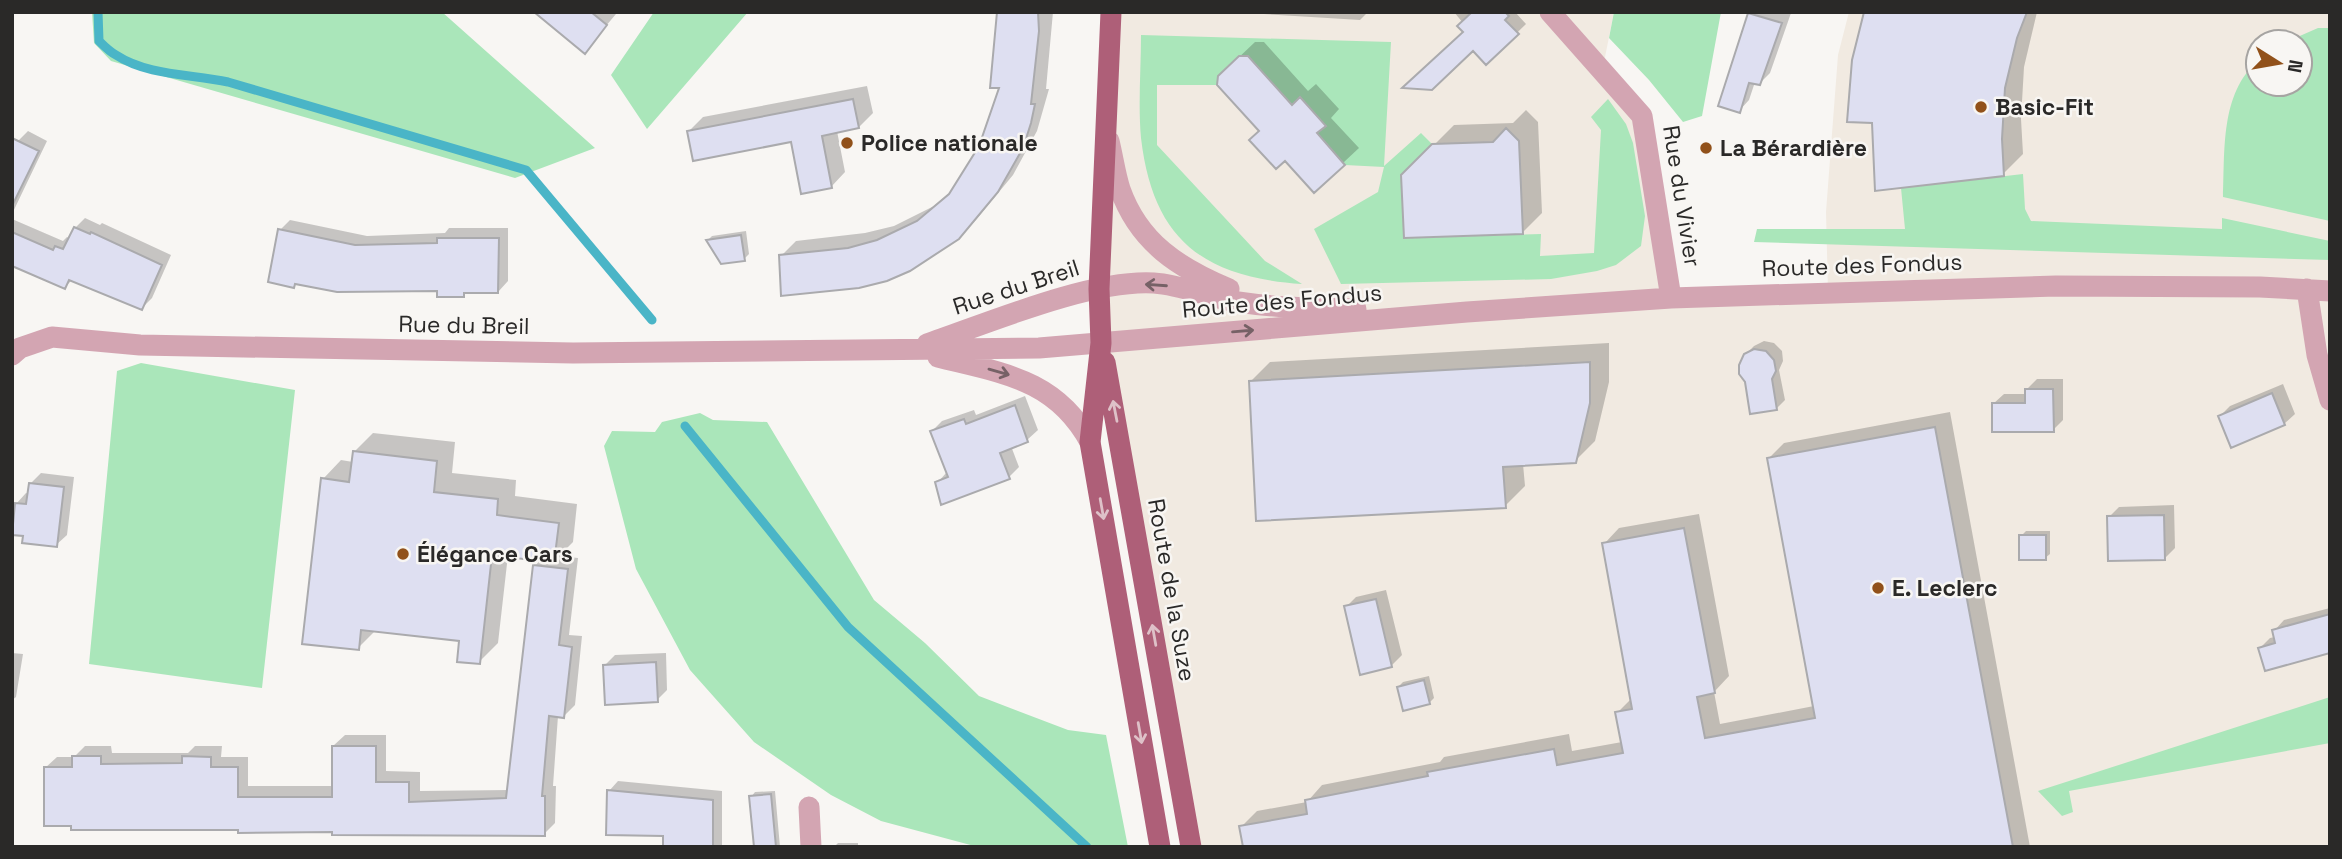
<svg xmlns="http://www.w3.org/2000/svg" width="2342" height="859" viewBox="0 0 2342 859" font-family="'Space Grotesk',sans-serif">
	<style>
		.built { fill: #f1eae1; fill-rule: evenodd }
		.green { fill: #aae6ba }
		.shadow { fill: #0003 }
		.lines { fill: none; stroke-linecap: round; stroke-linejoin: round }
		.stream { stroke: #4ab5c7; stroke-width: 9 }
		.building { fill: #dedff1; stroke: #aaaaad; stroke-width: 2 }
		.minor { stroke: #d3a5b2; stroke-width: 21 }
		.major { stroke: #ae5f78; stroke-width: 21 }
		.oneway { stroke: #766166 }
		.oneway2 { stroke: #dec1c8 }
		.poi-dot { fill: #91511a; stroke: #f8f6f3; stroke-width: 2.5 }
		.labels { text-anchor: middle; stroke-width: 5; stroke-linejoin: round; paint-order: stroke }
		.poi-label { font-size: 23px; font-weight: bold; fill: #2a2928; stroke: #f8f6f3; text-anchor: start }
		.street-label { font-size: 23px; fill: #2a2928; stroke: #f8f6f3 }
	</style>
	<rect width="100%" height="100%" fill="#f8f6f3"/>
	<path class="built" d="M1111,12H1614L1601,77L1642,116L1671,297L1828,292L1826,212L1838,55L1849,12H2330V847H1191L1101,343ZM2258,42H2300V84H2258Z"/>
	<path class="green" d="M92,12H442L595,148L515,178L111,61L94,43Z
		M654,12H748L647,129L611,75Z
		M1614,12H1721L1702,116L1683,122L1649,80L1609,38Z
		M2318,28H2330V221L2223,197C2225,152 2220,93 2258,61V84H2300V42H2286Z
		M1141,35L1391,42L1384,166L1421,133L1432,144L1401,175L1405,238L1541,234L1540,256L1594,253L1601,130L1591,117L1608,99L1626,124L1633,143L1645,216L1641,246L1616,265L1597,271L1551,279L1341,284L1314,229L1378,192L1384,167L1345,165L1317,133L1325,125L1301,98L1292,105L1249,57L1239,56L1218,76L1217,85H1157V145L1265,261L1302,284C1203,277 1153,240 1141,138C1138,105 1141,69 1141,35Z
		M2023,174L2025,209L2031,221L2222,229V218L2330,241V260L1754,242L1757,229H1905L1901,188Z
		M141,363L295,390L262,688L89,664L117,371Z
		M700,413L713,420L767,422L874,600L925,643L979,696L1068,730L1106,735L1128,847H978L881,821L831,795L754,742L690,670L636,569L604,446L612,431L655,432L662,422Z
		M2330,697V743L2069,791L2073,812L2062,816L2038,791Z"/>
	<path class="shadow" d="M553,12H614L616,14L585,51Z
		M998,12H1053L1046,89H1049L1037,131L1013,175L975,221L958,237L781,256L796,241L865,233L894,226L934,206L954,189L981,146L1001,86Z
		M1230,12H1368L1360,20Z
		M1454,12H1515L1526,24L1486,63L1465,32L1463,23Z
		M1752,12L1791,13L1770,73L1760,83L1755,82L1749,100L1739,111Z
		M1866,12H2037L2024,67L2021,119L2023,154L2003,174Z
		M1255,42H1264L1308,91L1316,84L1339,109L1331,118L1359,148L1314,190L1261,131L1235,61Z
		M867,86L873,113L859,127L837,131L845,172L831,187L793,140L689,131L703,117Z
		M1526,110L1538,122L1542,213L1522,233L1403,176L1454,125L1513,123Z
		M28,131L47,141L12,214V153L18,141Z
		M85,218L100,225L102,223L171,255L152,298L142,308L72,280L65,287L12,263V219L63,241L67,237L70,239L75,228Z
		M290,220L367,236L445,233L449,228H508V281L498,292L467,291L463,295L439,289L297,282L294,286L280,230Z
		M746,231L749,254L744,259L708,240L712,236Z
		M1764,341L1774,343L1782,351L1783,361L1779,370L1785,400L1776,409L1745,355L1754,346Z
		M1609,343V382L1595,441L1575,461L1523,464L1525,486L1505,506L1250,382L1270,362Z
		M2037,379H2063V420L2053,430L1993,404L2004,394H2027V389Z
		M2283,384L2295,414L2284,424L2220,416L2230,406Z
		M1025,396L1038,430L1027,440L1011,446L1019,467L1009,477L937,483L947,472L932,431L942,421L974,410L976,415Z
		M1950,412L2030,847H1295L1241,827L1257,811L1307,802L1322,785L1440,762L1444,757L1569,734L1572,751L1622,742L1617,713L1632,698L1604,544L1619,528L1699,514L1729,676L1714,692L1720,724L1814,706L1769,458L1784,443Z
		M373,433L455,442L452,473L516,480L515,496L577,504L573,542L559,556L578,558L569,635L582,636L575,705L564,716H558L553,786H556L555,823L544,834L240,828L45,768L57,757H74L85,746H111L112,753H188L195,746H222L221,757H248V786H333V746L345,735H386V771L420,772V791L509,790L535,566L541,559L508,555L498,643L479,662L461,640L376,630L358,648L323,479L341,460L353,462L354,452Z
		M41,473L74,477L67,535L56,545L25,535L16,504L26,493L30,494L31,483Z
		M2174,505L2175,548L2165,558L2109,517L2119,507Z
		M2026,531H2050V554L2045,558L2021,536Z
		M1386,590L1402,655L1391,666L1346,607L1356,597Z
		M2330,608V651L2260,648L2270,638L2275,637L2274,631L2284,620Z
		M12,653L23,654L16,697L12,700Z
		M666,653L667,690L657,700L605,665L615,655Z
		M1429,676L1434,698L1429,703L1398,687L1403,682Z
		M618,781L722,791V847H665V834L609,791Z
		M775,791L780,847H755L751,797L755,792Z
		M838,843H858V847H834Z"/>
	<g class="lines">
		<path class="stream" d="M98,12L99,41C104,46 110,52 116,55C148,76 192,74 228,82L526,170L652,320
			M685,426L848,627L1087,847"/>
	</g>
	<path class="building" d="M534,12H591L607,25L585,54Z
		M997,12H1038L1039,31L1031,104H1035L1031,123L1023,148L998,192L959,239L910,271L887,281L859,288L781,296L779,255L848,248L877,240L917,221L949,194L979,146L999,88H990Z
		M1472,12H1505L1509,16L1505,20L1519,34L1486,65L1473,51L1432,90L1402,88L1463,32L1457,26Z
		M1864,12H2027L2017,38L2005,88L2002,139L2004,176L1875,191L1872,123L1847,122L1852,60Z
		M1748,13L1782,23L1760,85L1749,83L1740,113L1718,106Z
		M1239,56H1248L1292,105L1300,97L1326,126L1317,133L1345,165L1314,193L1285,161L1276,169L1249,140L1259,131L1217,85L1218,76Z
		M853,99L859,128L822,136L832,188L801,194L791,142L693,161L687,131Z
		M1506,128L1519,141L1523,234L1404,238L1401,175L1432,144L1493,142Z
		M12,138L39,151L12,206Z
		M74,227L90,234L91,232L162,265L142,310L69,280L65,289L12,266V232L53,250L55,246L63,249Z
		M278,229L355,245L437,243V238H499L498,293H464V297H437V291L337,292L295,284L294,288L268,282Z
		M741,235L745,261L721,264L706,240Z
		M1754,349L1766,351L1774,360L1776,371L1772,379L1777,410L1750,414L1745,382L1739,374V365L1744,354Z
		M1590,362V403L1576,463L1503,467L1506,508L1256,521L1249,381Z
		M2025,389H2053L2054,432H1992V403H2025Z
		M2272,393L2285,425L2231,448L2218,416Z
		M1015,405L1028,442L1000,453L1010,479L941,505L935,482L948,477L930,431L964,419L966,424Z
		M1935,427L2013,847H1243L1239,826L1307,814L1305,800L1428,776L1427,772L1554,749L1557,765L1623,753L1615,712L1632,709L1602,543L1684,528L1715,693L1697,697L1705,738L1815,718L1767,458Z
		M353,451L437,461L434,492L498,499L497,515L559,523L554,563L492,555L480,664L457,662L459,641L361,630L359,650L302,644L321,478L349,482Z
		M29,483L64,487L57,547L22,543L23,536L12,535L15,503L26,504Z
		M2164,515L2165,560L2108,561L2107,516Z
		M2019,535H2046V560H2019Z
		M533,565L568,569L559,645L572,647L564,718L549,716L542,796H545V836L332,835V832L238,833V830H71V826H44V767H72V756H101V764L182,763V756L211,757V767H238V797H332V746H376V782H409V802L506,798Z
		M1376,599L1392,667L1360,675L1344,606Z
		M2330,614V653L2265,671L2258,648L2275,643L2272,630Z
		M656,662L658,702L605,705L603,665Z
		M1424,680L1430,704L1403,711L1397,687Z
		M607,790L713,800V847H663V836L606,835Z
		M771,794L776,847H754L749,796Z"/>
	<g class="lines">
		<path class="minor" d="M1550,12L1642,116L1671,298
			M1109,141C1113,157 1115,174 1120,189C1139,243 1179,268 1229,289
			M2307,289L2317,355L2330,400
			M927,344C988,323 1092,279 1154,283C1183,285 1210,298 1238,302C1277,308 1317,308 1356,309
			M12,355L20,348L52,337L140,345L573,353L1039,348L1467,312L1671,298L2056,286L2260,287L2330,291
			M938,357C1002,373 1056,379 1090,442
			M809,807L811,847"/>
		<path class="major" d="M1111,12L1099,289L1101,343L1090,442L1160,847
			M1105,362L1191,847"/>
	</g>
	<defs><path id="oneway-shaft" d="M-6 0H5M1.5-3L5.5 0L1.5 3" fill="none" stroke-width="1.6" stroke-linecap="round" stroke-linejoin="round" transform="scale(1.75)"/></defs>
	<g class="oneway">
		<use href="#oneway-shaft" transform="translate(1156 285) rotate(-176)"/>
		<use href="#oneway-shaft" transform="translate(1243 331) rotate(-5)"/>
		<use href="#oneway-shaft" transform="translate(999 372) rotate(16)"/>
	</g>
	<g class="oneway2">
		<use href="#oneway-shaft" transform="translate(1115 411) rotate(-101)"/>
		<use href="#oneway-shaft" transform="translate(1102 509) rotate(80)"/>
		<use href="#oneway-shaft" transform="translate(1154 635) rotate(-100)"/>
		<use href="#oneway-shaft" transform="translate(1140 733) rotate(80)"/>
	</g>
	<g class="poi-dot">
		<circle cx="1981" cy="107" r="7"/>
		<circle cx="847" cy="143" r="7"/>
		<circle cx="1706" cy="148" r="7"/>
		<circle cx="403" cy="554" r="7"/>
		<circle cx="1878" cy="588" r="7"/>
	</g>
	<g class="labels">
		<g class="poi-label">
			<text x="1995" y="115">Basic-Fit</text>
			<text x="861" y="151">Police nationale</text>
			<text x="1720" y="156">La Bérardière</text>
			<text x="417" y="562">Élégance Cars</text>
			<text x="1892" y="596">E. Leclerc</text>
		</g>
		<g class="street-label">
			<text transform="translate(1682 196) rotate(81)" y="8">Rue du Vivier</text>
			<text transform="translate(1862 265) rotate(-2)" y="8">Route des Fondus</text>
			<text transform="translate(1016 287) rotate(-18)" y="8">Rue du Breil</text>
			<text transform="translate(1282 301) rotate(-5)" y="8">Route des Fondus</text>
			<text transform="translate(464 325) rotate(1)" y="8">Rue du Breil</text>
			<text transform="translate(1172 590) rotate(80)" y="8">Route de la Suze</text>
		</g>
	</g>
	<rect width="2342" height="859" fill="none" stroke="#2a2928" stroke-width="28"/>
	<g transform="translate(2279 63) rotate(101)"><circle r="33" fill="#f8f6f3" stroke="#a6a4a2" stroke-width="2"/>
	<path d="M0-5L12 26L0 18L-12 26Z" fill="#91511a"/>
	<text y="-10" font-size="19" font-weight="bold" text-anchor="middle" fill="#2a2928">N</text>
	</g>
</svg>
